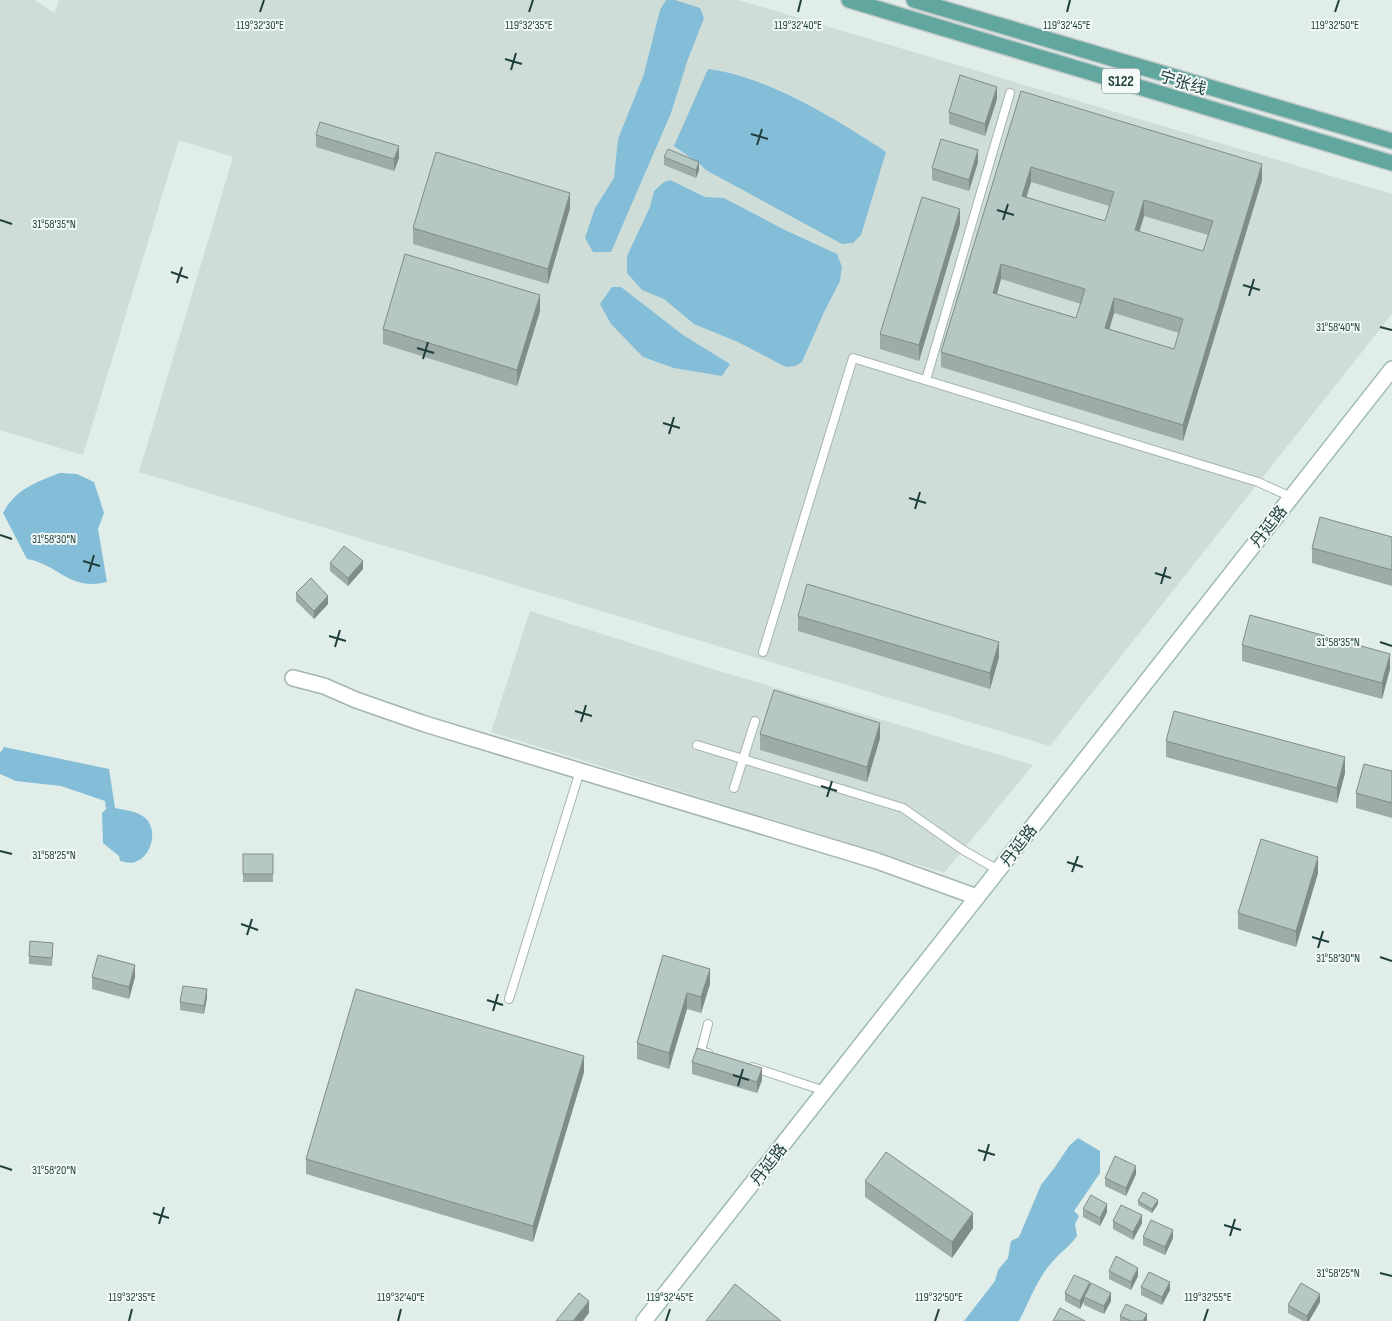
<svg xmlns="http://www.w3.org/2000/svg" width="1392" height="1321" viewBox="0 0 1392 1321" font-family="'Sofia Sans Condensed','Noto Sans SC',sans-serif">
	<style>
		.built { fill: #cfddd9 }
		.water { fill: #83bdd7 }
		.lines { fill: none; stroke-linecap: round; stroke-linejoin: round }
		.lane-casing { stroke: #a3b5b2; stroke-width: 10 }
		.street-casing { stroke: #a3b5b2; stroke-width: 18 }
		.secondary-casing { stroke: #9ebab4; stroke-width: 18 }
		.primary-casing { stroke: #c0c9c8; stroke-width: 18 }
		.lane { stroke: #fff; stroke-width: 8 }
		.street { stroke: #fff; stroke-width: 15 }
		.secondary { stroke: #fff; stroke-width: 15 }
		.primary { stroke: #61a7a0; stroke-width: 15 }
		.wall { fill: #9daca8; fill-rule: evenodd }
		.shaded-wall { fill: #7f8c88 }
		.building { fill: #b6c8c3; stroke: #7f8c88; fill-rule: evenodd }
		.ticks { fill: none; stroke: #1f3f3c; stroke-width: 2 }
		.labels { text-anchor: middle; stroke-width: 4; stroke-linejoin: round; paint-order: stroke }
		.shield { fill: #f2f9f7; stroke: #5e7774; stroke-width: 1 }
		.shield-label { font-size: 15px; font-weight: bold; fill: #1f3f3c }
		.street-label { font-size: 16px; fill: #1f3f3c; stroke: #f2f9f7 }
		.ticks-label { font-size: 12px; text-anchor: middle; fill: #1f3f3c; stroke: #f2f9f7; stroke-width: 4; stroke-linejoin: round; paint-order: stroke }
	</style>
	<rect width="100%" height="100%" fill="#e1ede9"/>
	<path class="built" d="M0,0H35L54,13L59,0H738L1392,194V314L1050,746L139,472L233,157L179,140L83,455L0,430Z
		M530,611L703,666L1033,765L944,873L491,732Z"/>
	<path class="water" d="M666,0H675L700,8L704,18L687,62L671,113L611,252H593L585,238L595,208L614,178L618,139L644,74L660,10Z
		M708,69C766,76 838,120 886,152L861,235L853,243L842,244L706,170L701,165L674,146Z
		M670,180L705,197L724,198L785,230L837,254L842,267L840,281L824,312L802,362L795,366L786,367L738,342L694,324L664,299L642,290L627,273V256L650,207L654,191L664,182Z
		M612,287H621L683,335L730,364L722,376L674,368L643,357L611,324L600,304Z
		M60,473L77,474L94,482L104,513L98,529L107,582C68,591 60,565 27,559L3,513C16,489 36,482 60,473Z
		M4,747L109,769L115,808C125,810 136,811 144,817C159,828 152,857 135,862C131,864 125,862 120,861L119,856L103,843L102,813L106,809L105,801L61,786L16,781L0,774V753Z
		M1078,1138L1100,1151V1173L1074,1211L1079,1216L1075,1224L1077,1236C1070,1246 1063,1250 1055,1259C1038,1276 1030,1300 1019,1321H964L995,1281L998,1270L1008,1258L1011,1241L1019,1237L1041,1185L1055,1167L1069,1146Z"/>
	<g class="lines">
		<g class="lane-casing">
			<path id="lane" d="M926,380L1010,93
				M763,652L853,358L1258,482L1291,497
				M697,745L903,808L963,850L998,870
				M734,788L755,721
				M509,999L580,771
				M708,1053L701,1051L708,1024
				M752,1067L825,1091"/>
		</g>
		<g class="street-casing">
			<path id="street" d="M293,678L324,686L356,700L425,724L877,861L977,897"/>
		</g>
		<g class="secondary-casing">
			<path id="secondary" d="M644,1321L1392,369"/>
		</g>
		<g class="primary-casing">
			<path id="primary" d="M849,0L1392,163
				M914,0L1392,141"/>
		</g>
		<use href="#lane" class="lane"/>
		<use href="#street" class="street"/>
		<use href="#secondary" class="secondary"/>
		<use href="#primary" class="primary"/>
	</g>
	<path class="wall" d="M1021,91L1262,180L1183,441L941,367V352ZM1031,182L1109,206L1105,221L1026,197ZM1144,216L1208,235L1203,251L1139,232ZM1001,279L1081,304L1076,318L997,294ZM1114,313L1179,333L1174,349L1109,329Z
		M997,99L985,136L949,124V112Z
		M316,135L399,158L394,171L316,147Z
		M664,157L699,170L696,178L664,165Z
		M978,162L969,191L932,180V168Z
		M570,208L548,284L413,244V228Z
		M960,224L919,361L880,349V334Z
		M540,311L517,386L383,344V329Z
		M1392,537V586L1312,563V548Z
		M330,563L363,569L348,586L330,571Z
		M296,593L328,604L314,619L296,601Z
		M798,616L999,657L990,689L798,631Z
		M1242,645L1390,669L1382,699L1242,661Z
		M760,734L880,738L867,782L760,750Z
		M1166,741L1345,773L1337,803L1166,757Z
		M1392,771V818L1356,808V793Z
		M243,854H273V882H243Z
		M1318,873L1296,947L1238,929V913Z
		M53,950L52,966L29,964V956Z
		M663,955L710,984L701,1013L687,1009L669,1069L637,1059V1043Z
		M92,977H135L129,999L92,989Z
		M207,997L204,1014L180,1010V1002Z
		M692,1062L762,1080L757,1093L692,1074Z
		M584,1072L533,1242L306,1174V1159Z
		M1136,1174L1126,1196L1105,1186V1178Z
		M865,1181L973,1228L952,1258L865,1197Z
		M1138,1201L1158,1204L1152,1213L1138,1205Z
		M1083,1209L1107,1212L1100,1226L1083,1217Z
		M1113,1221L1142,1223L1133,1240L1113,1229Z
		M1143,1237L1173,1238L1165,1255L1143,1245Z
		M1109,1271L1138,1276L1131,1290L1109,1279Z
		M1090,1286L1111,1301L1104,1314L1084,1305V1301L1080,1309L1065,1301V1293Z
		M1141,1287L1170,1290L1162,1305L1141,1295Z
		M1320,1302L1309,1321H1303L1288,1313V1305Z
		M1120,1316L1147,1321H1120Z"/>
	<path class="shaded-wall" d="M997,87V99L985,136V124Z
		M399,146V158L394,171V159Z
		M978,150V162L969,191V180Z
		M699,162V170L696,178V170Z
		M1262,164V180L1183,441V425Z
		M1031,167V182L1022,212V196Z
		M570,193V208L548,284V269Z
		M1144,200V216L1135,246V230Z
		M960,209V224L919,361V345Z
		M1001,264V279L993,308V293Z
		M540,295V311L517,386V370Z
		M1114,298V313L1105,344V328Z
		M363,561V569L348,586V578Z
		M328,596V604L314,619V611Z
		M999,642V657L990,689V673Z
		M1390,654V669L1382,699V683Z
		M880,723V738L867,782V767Z
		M1345,757V773L1337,803V788Z
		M1318,857V873L1296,947V931Z
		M135,965V977L129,999V987Z
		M710,969V984L701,1013V997Z
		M207,989V997L204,1014V1006Z
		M687,993V1009L669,1069V1053Z
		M584,1056V1072L533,1242V1226Z
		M762,1068V1080L757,1093V1082Z
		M1136,1166V1174L1126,1196V1188Z
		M1158,1200V1204L1152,1213V1209Z
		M1107,1204V1212L1100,1226V1218Z
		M973,1213V1228L952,1258V1242Z
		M1142,1215V1223L1133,1240V1232Z
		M1173,1230V1238L1165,1255V1247Z
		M1138,1268V1276L1131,1290V1282Z
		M1090,1282V1290L1084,1297V1301L1080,1309V1301Z
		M1170,1282V1290L1162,1305V1297Z
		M1111,1293V1301L1104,1314V1306Z
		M1320,1294V1302L1309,1321H1307V1316Z
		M589,1301V1313L583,1321H573Z
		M1147,1314V1321H1143Z"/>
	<path class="building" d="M960,75L997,87L985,124L949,112Z
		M1021,91L1262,164L1183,425L941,352ZM1031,167L1114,192L1105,221L1022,196ZM1144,200L1213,221L1203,251L1135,230ZM1001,264L1085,289L1076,318L993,293ZM1114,298L1183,319L1174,349L1105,328Z
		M320,122L399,146L394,159L316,135Z
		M941,139L978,150L969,180L932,168Z
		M668,149L699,162L696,170L664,157Z
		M436,152L570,193L548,269L413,228Z
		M922,197L960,209L919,345L880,334Z
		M405,254L540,295L517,370L383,329Z
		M1320,517L1392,537V570L1312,548Z
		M344,546L363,561L348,578L330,563Z
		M311,578L328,596L314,611L296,593Z
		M807,584L999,642L990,673L798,616Z
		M1250,615L1390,654L1382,683L1242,645Z
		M774,690L880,723L867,767L760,734Z
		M1174,711L1345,757L1337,788L1166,741Z
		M1364,764L1392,771V803L1356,793Z
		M1261,839L1318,857L1296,931L1238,913Z
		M243,854H273V874H243Z
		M30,941L53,943L52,958L29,956Z
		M98,955L135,965L129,987L92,977Z
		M663,955L710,969L701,997L687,993L669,1053L637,1043Z
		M183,986L207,989L204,1006L180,1002Z
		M356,989L584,1056L533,1226L306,1159Z
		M697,1048L762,1068L757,1082L692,1062Z
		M886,1152L973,1213L952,1242L865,1181Z
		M1115,1156L1136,1166L1126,1188L1105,1178Z
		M1143,1192L1158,1200L1152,1209L1138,1201Z
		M1091,1195L1107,1204L1100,1218L1083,1209Z
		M1121,1205L1142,1215L1133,1232L1113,1221Z
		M1151,1220L1173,1230L1165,1247L1143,1237Z
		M1116,1256L1138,1268L1131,1282L1109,1271Z
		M1149,1272L1170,1282L1162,1297L1141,1287Z
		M1074,1275L1090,1282L1080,1301L1065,1293Z
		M1091,1283L1111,1293L1104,1306L1084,1297Z
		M1301,1283L1320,1294L1307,1316L1288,1305Z
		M735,1284L781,1321H706Z
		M579,1293L589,1301L573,1321H556Z
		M1126,1304L1147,1314L1143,1321H1131L1120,1316Z
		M1060,1308L1085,1321H1053Z"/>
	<path class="ticks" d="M260,12L264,0M529,12L533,0M798,12L801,0M1067,12L1070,0M1335,12L1339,0M505,59L522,64M511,70L516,53M751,134L768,139M757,145L762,129M997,210L1014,215M0,220L12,224M1003,220L1008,204M171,272L188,278M177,283L182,267M1243,285L1260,290M1249,296L1254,279M1380,327L1392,330M417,348L434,353M423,359L428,342M663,423L680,428M669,434L674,417M909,498L926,503M915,509L920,492M0,535L12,539M83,561L100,566M89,572L94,555M1155,573L1171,578M1161,584L1166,567M329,636L346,641M1380,642L1392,646M335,647L340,630M575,711L592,716M581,722L586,705M821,786L837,791M827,797L832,781M0,851L12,854M1067,862L1083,867M1072,872L1078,856M241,924L258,930M247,935L252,919M1312,937L1329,942M1318,948L1323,931M1380,957L1392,961M487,1000L503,1005M493,1011L498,994M733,1075L749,1080M738,1086L743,1069M978,1150L995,1155M984,1161L989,1144M0,1166L12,1170M153,1213L169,1218M159,1224L164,1207M1224,1225L1241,1230M1230,1236L1235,1219M1380,1273L1392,1276M129,1321L132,1309M398,1321L401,1309M666,1321L670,1309M935,1321L939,1309M1204,1321L1208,1309"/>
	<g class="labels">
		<rect class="shield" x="1102" y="68.5" width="38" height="25" rx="4"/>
		<g class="shield-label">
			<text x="1121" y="86">S122</text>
		</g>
		<g class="street-label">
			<text transform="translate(1183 82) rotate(17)" y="6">宁张线</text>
			<text transform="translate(1268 526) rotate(-52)" y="6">丹延路</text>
			<text transform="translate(1018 845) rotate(-52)" y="6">丹延路</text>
			<text transform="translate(768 1164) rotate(-52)" y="6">丹延路</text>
		</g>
	</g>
	<g class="ticks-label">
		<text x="260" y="29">119°32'30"E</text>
		<text x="529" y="29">119°32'35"E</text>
		<text x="798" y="29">119°32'40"E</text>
		<text x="1067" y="29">119°32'45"E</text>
		<text x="1335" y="29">119°32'50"E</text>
		<text x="54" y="228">31°58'35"N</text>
		<text x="1338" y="331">31°58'40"N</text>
		<text x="54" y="543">31°58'30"N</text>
		<text x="1338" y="646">31°58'35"N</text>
		<text x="54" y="859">31°58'25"N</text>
		<text x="1338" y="962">31°58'30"N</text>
		<text x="54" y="1174">31°58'20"N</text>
		<text x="1338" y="1277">31°58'25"N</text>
		<text x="132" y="1301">119°32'35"E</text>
		<text x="401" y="1301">119°32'40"E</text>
		<text x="670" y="1301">119°32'45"E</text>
		<text x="939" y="1301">119°32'50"E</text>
		<text x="1208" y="1301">119°32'55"E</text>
	</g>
</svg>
